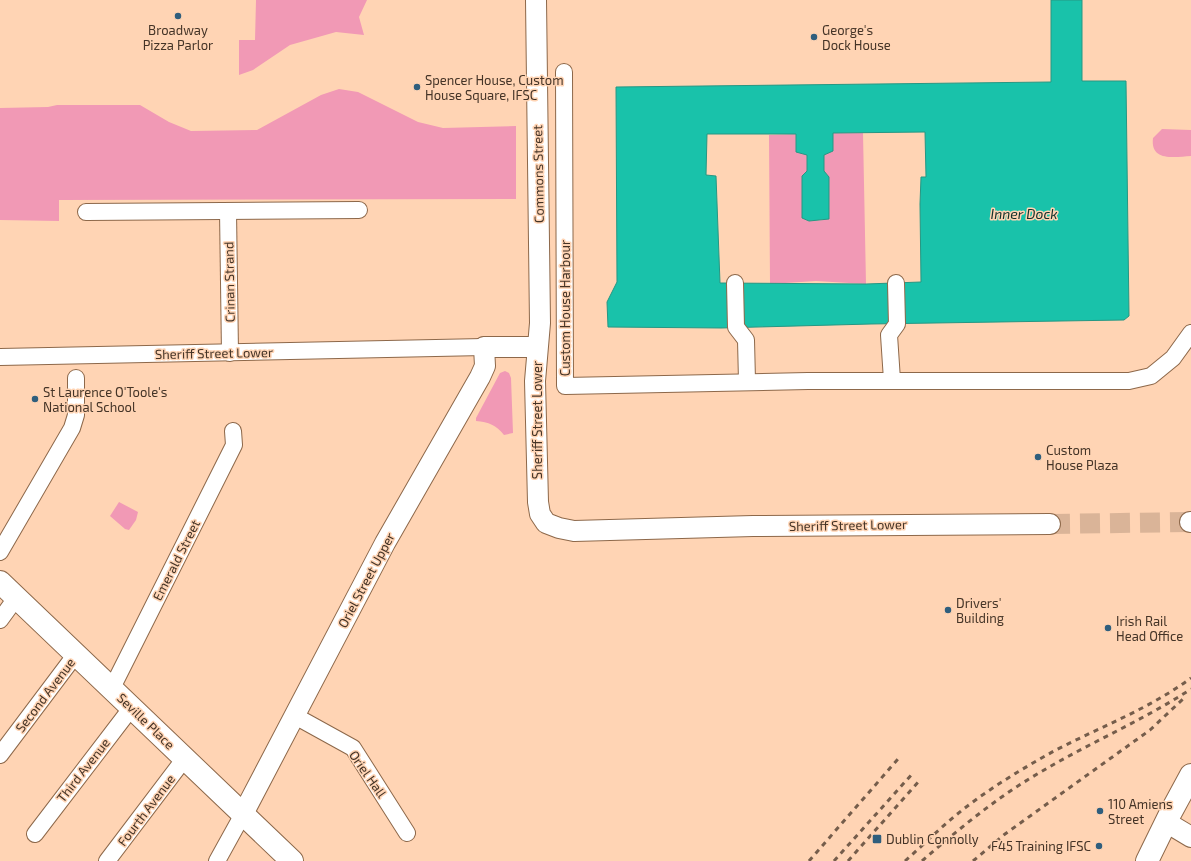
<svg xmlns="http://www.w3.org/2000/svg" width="1191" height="861" viewBox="0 0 1191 861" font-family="'Exo 2',sans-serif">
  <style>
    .green { fill: #f199b5 }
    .water { fill: #19c2aa; stroke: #269783; fill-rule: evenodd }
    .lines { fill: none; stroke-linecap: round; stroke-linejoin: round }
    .tertiary-tunnel { stroke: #dab498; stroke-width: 20; stroke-dasharray: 20 10; stroke-linecap: butt }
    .minor-casing { stroke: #8d684a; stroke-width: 18 }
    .tertiary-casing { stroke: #8d684a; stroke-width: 22 }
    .secondary-casing { stroke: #8d684a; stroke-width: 24 }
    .minor { stroke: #fff; stroke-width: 16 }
    .tertiary { stroke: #fff; stroke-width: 20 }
    .secondary { stroke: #fff; stroke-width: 22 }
    .rail { stroke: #755d4b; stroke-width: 3; stroke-dasharray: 5 5; stroke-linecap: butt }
    .poi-dot { fill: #2f5e7d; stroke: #ffd4b4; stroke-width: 1.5 }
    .labels { text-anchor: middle; stroke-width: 3; stroke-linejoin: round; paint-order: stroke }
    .poi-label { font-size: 13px; fill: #453427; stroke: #ffd4b4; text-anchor: start }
    .street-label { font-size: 13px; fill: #453427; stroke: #ffd4b4 }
    .water-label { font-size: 14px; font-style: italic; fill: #12312b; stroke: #ffd4b4 }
  </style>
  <rect width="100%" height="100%" fill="#ffd4b4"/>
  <!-- green -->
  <g class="green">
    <path d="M 256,0 L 367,0 L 359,17 L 364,35 L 336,32 L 290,45 L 253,70 L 239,75 L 239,40 L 255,40 Z"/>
    <path d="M 339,89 L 358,92 L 418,122 L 443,128 L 516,126 L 516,199 L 59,200 L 59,221 L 0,220 L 0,108 L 48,107 L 57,105 L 140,105 L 169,122 L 191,131 L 257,130 L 321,95 Z"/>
    <path d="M 1162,129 L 1191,130 L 1191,156 C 1175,157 1150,162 1153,138 Z"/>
    <path d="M 833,133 L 863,133 L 866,284 L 816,281 L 770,284 L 769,135 L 796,134 L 807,155 L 807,171 L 802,176 L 802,218 L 809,221 L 823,220 L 824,155 Z"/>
    <path d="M 505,371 L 509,373 L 511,378 L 513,433 L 504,435 C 496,425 489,422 476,421 L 476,418 L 500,373 Z"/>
    <path d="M 119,502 L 138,512 L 136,520 L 129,530 L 125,529 L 110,516 Z"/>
  </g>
  <!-- water -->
  <path class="water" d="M 1051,0 L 1082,0 L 1082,81 L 1126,81 L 1129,316 L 1124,320 L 871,324 L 721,328 L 608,327 L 607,302 L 617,282 L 616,87 L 1051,82 ZM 925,132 L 926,177 L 921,177 L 920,204 L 921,282 L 866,284 L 720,283 L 716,176 L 706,175 L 707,134 L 796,134 L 796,152 L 807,155 L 807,171 L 802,176 L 802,218 L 809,221 L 829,219 L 829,177 L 824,171 L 824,155 L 833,151 L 833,133 Z"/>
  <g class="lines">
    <!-- tertiary-tunnel -->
    <path class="tertiary-tunnel" d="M 1050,524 L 1190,522"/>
    <defs>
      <g id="minor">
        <path d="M 564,72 L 565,386 L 808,381 L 1129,381 L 1151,376 L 1173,358 L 1191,333"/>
        <path d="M 228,211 L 230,353"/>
        <path d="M 86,212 L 359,210"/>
        <path d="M 735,283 L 736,327 L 746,340 L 747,381"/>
        <path d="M 0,357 L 484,347"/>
        <path d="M 892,380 L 889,335 L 897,324 L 896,283"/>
        <path d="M 0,552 L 72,428 L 76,415 L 76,378"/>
        <path d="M 0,620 L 16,598"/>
        <path d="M 112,688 L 234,445 L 233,431"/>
        <path d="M 295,716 L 353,748 L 407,833"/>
        <path d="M 0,755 L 76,654"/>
        <path d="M 35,834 L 132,707"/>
        <path d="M 107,861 L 185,758"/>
        <path d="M 217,861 L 243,814"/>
      </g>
      <g id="tertiary">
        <path d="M 536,0 L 540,323 L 535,381 L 538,502 L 540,514 L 546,523 L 559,528 L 574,531 L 753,526 L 1050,524"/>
        <path d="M 1190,522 L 1191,522"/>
        <path d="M 243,814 L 385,543 L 480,377 L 485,366 L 484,347 L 537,347"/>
        <path d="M 1166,822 L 1191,837"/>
      </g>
      <g id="secondary">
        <path d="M 0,582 L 292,861"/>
        <path d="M 1147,861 L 1171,812 L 1191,775"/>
      </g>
    </defs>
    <!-- minor casing -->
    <use href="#minor" class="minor-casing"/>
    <!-- tertiary casing -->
    <use href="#tertiary" class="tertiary-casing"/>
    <!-- secondary casing -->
    <use href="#secondary" class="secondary-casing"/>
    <!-- minor -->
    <use href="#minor" class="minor"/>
    <!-- tertiary -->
    <use href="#tertiary" class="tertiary"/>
    <!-- secondary -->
    <use href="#secondary" class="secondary"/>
    <!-- rail -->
    <g class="rail">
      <path d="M 809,861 L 898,759"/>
      <path d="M 834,861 L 913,773"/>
      <path d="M 848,861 L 920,780"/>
      <path d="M 905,861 C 922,846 938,830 955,816 C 985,791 1020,770 1054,751 C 1100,727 1149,709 1191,678"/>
      <path d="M 922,861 C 959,829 996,798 1039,773 C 1089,743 1142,721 1191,689"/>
      <path d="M 973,861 L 1005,834 L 1150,730 L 1183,699"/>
    </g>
  </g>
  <!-- markers -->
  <g class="poi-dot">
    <circle cx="178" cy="16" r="4"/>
    <circle cx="814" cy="37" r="4"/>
    <circle cx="417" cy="87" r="4"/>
    <circle cx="35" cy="399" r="4"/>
    <circle cx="1038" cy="457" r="4"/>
    <circle cx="948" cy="610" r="4"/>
    <circle cx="1108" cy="628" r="4"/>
    <circle cx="1100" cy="811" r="4"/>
    <rect x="872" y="834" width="10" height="10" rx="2"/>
    <circle cx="1099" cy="846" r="4"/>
  </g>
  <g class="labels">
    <!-- poi labels -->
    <g class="poi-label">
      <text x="178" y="35" text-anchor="middle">Broadway<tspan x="178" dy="15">Pizza Parlor</tspan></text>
      <text x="822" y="35">George's<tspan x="822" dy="15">Dock House</tspan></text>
      <text x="425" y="85">Spencer House, Custom<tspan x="425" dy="15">House Square, IFSC</tspan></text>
      <text x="43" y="397">St Laurence O'Toole's<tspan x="43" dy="15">National School</tspan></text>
      <text x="1046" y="455">Custom<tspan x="1046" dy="15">House Plaza</tspan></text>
      <text x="956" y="608">Drivers'<tspan x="956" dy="15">Building</tspan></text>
      <text x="1116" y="626">Irish Rail<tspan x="1116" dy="15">Head Office</tspan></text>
      <text x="1108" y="809">110 Amiens<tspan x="1108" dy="15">Street</tspan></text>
      <text x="886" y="844">Dublin Connolly</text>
      <text x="1091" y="851" text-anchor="end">F45 Training IFSC</text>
    </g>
    <!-- street labels -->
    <g class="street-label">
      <text transform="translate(538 174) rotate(-91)" y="5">Commons Street</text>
      <text transform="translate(229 282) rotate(-91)" y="5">Crinan Strand</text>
      <text transform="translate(565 308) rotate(-90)" y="5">Custom House Harbour</text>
      <text transform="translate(214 353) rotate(-1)" y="5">Sheriff Street Lower</text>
      <text transform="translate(537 420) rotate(-90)" y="5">Sheriff Street Lower</text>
      <text transform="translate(848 525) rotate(-1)" y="5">Sheriff Street Lower</text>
      <text transform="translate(176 560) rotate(-63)" y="5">Emerald Street</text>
      <text transform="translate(366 580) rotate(-62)" y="5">Oriel Street Upper</text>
      <text transform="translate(45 695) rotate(-53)" y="5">Second Avenue</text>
      <text transform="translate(146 721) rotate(44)" y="5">Seville Place</text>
      <text transform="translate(83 770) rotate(-52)" y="5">Third Avenue</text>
      <text transform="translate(368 774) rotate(55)" y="5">Oriel Hall</text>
      <text transform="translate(146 810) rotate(-53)" y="5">Fourth Avenue</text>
    </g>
    <!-- water labels -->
    <g class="water-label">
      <text x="1024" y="219">Inner Dock</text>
    </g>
  </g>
</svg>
